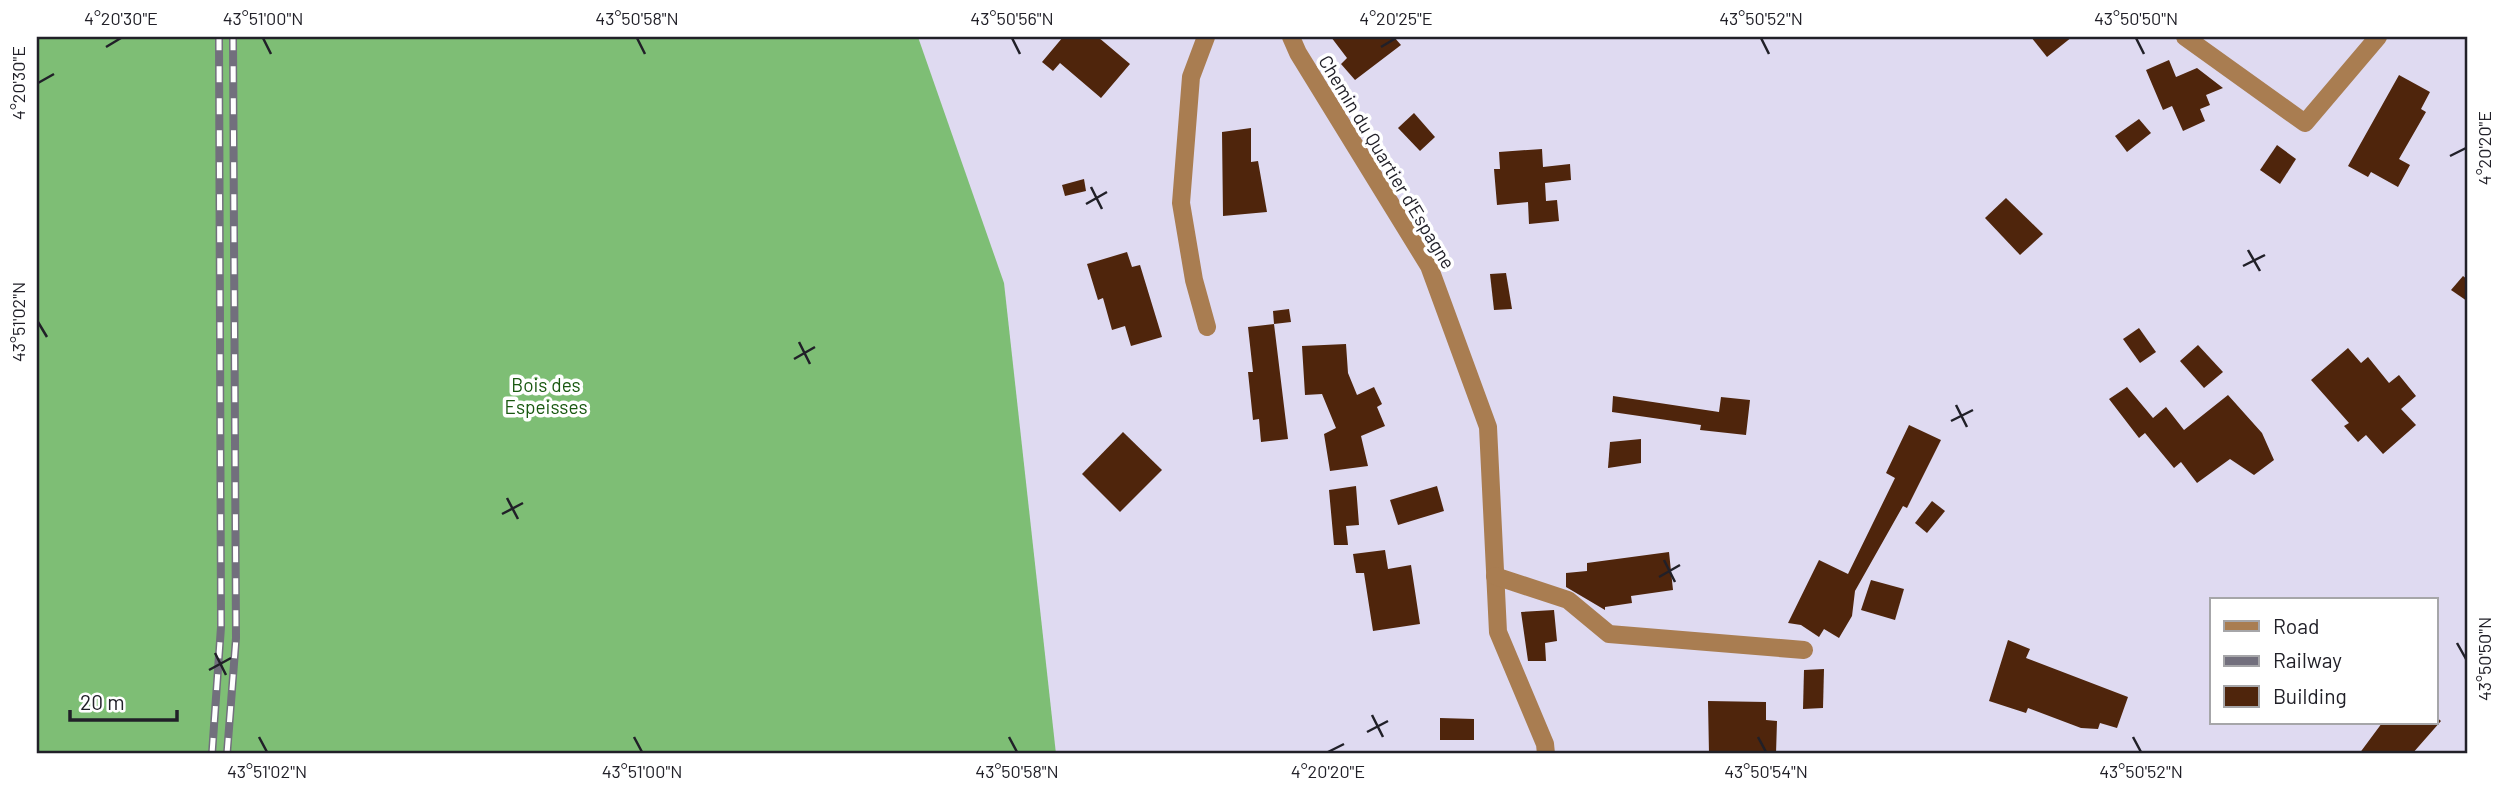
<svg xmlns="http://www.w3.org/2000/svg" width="2504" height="791" viewBox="0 0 2504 791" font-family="Barlow,sans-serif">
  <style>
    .forest { fill: #7ebe75 }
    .building { fill: #4f250c }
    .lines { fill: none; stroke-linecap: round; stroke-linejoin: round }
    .minor { stroke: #a97d51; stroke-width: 18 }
    .rail-casing { stroke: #726f7d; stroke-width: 8 }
    .rail { stroke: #fff; stroke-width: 5; stroke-dasharray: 16; stroke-linecap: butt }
    .ticks { fill: none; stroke: #212028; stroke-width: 2.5 }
    .labels { text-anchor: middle; stroke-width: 7; stroke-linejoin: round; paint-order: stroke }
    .street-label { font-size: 19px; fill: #212028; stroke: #fff }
    .park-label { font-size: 19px; fill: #195810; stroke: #fff }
    .neatline { fill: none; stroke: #212028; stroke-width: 2.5 }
    .ticks-label { font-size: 18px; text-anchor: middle; fill: #212028 }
  </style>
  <rect width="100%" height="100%" fill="#dfdaf1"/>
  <!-- forest -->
  <path class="forest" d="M 37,37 L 918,37 L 1004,283 L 1056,754 L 37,754 Z"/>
  <!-- building -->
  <g class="building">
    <path d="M 1063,37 L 1098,37 L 1130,64 L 1101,98 L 1060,63 L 1053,71 L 1042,62 Z"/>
    <path d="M 1331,37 L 1394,37 L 1401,45 L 1355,80 L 1341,64 L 1347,58 Z"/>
    <path d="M 2031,37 L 2072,37 L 2047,57 Z"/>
    <path d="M 2169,60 L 2176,77 L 2197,68 L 2223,88 L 2206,95 L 2210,105 L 2200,109 L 2205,121 L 2183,131 L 2172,106 L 2163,110 L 2146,70 Z"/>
    <path d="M 2399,75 L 2430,92 L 2421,109 L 2426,112 L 2399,159 L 2410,165 L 2398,187 L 2371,172 L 2368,177 L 2348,166 Z"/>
    <path d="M 1414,113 L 1435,137 L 1420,151 L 1398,128 Z"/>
    <path d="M 2139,119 L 2151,133 L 2127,152 L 2115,136 Z"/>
    <path d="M 1251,128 L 1251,162 L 1258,161 L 1267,212 L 1223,216 L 1222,132 Z"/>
    <path d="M 2277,145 L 2296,159 L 2280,184 L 2260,170 Z"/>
    <path d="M 1542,149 L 1543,167 L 1570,164 L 1571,180 L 1545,183 L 1546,201 L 1557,200 L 1559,221 L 1529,224 L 1528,202 L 1497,205 L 1494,169 L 1500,169 L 1499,152 Z"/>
    <path d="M 1084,179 L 1086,191 L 1065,196 L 1062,185 Z"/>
    <path d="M 2006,198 L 2043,234 L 2020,255 L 1985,218 Z"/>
    <path d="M 1127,252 L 1132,267 L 1140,265 L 1162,337 L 1131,346 L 1125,326 L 1112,330 L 1103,298 L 1098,300 L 1087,264 Z"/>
    <path d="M 1506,273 L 1512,309 L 1494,310 L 1490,274 Z"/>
    <path d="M 2463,276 L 2467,279 L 2467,301 L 2451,290 Z"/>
    <path d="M 1289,309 L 1291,322 L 1274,324 L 1288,439 L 1261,442 L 1259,419 L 1253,420 L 1248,372 L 1253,372 L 1248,327 L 1274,324 L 1273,311 Z"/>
    <path d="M 2139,328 L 2156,352 L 2140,363 L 2123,339 Z"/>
    <path d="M 1346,344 L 1348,373 L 1357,395 L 1374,387 L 1382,404 L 1377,407 L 1385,426 L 1361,436 L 1368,466 L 1330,471 L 1324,434 L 1336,428 L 1322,394 L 1305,395 L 1302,346 Z"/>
    <path d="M 2198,345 L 2223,372 L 2204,388 L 2180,361 Z"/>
    <path d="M 2348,348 L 2361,363 L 2368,357 L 2389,383 L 2399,375 L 2416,396 L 2401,409 L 2416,425 L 2383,454 L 2366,435 L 2358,442 L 2344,426 L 2349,423 L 2311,380 Z"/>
    <path d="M 2127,387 L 2153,418 L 2166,407 L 2184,430 L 2228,395 L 2262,433 L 2274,460 L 2254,475 L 2230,459 L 2197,483 L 2181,462 L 2174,468 L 2145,433 L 2139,438 L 2109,399 Z"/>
    <path d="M 1613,396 L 1719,412 L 1721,397 L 1750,400 L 1746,435 L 1700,430 L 1701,425 L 1612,412 Z"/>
    <path d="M 1909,425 L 1941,440 L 1907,508 L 1903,506 L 1855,591 L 1852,616 L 1839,638 L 1824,629 L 1819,637 L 1801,625 L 1788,623 L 1819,560 L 1848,574 L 1895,478 L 1886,473 Z"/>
    <path d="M 1123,432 L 1162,470 L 1120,512 L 1082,474 Z"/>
    <path d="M 1641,439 L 1641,463 L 1608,468 L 1610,442 Z"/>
    <path d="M 1356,486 L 1359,525 L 1346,526 L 1348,545 L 1334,545 L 1329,490 Z"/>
    <path d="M 1437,486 L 1444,511 L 1398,525 L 1390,500 Z"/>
    <path d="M 1932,501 L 1945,511 L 1927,533 L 1915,523 Z"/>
    <path d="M 1385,550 L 1388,569 L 1411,565 L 1420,624 L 1373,631 L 1364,573 L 1356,573 L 1353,554 Z"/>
    <path d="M 1669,552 L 1673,590 L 1631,596 L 1632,603 L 1605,607 L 1605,610 L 1566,587 L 1566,573 L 1587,571 L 1587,563 Z"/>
    <path d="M 1871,580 L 1904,589 L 1895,620 L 1861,610 Z"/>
    <path d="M 1554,610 L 1557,641 L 1545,643 L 1546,661 L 1528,661 L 1521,612 Z"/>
    <path d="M 2008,640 L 2030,649 L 2026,658 L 2128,697 L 2117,728 L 2100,723 L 2098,729 L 2081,728 L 2028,708 L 2026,713 L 1989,701 Z"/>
    <path d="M 1824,669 L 1823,708 L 1803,709 L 1804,670 Z"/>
    <path d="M 1708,701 L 1766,702 L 1766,720 L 1777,721 L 1776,754 L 1709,754 Z"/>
    <path d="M 2436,717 L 2441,721 L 2412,754 L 2359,754 L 2382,723 L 2436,723 Z"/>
    <path d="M 1440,718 L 1474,719 L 1474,740 L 1440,740 Z"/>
  </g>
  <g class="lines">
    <!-- minor -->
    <g class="minor">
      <path d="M 1206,37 L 1191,77 L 1181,203 L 1194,280 L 1207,327"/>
      <path d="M 1291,37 L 1298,53 L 1429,266 L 1488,427 L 1498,632 L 1545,744 L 1546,754"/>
      <path d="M 2185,37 L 2305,123 L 2378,37"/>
      <path d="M 1495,576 L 1568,600 L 1609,634 L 1804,650"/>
    </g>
    <defs>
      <g id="rail">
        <path d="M 212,754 L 221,627 L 219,37"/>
        <path d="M 227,754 L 236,638 L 233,37"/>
      </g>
    </defs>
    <!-- rail casing -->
    <use href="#rail" class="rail-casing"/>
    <!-- rail -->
    <use href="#rail" class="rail"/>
  </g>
  <!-- ticks -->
  <path class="ticks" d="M 263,38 L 271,54M 637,38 L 645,54M 1012,38 L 1020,54M 1761,38 L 1769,54M 2136,38 L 2144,54M 106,47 L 121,38M 1381,47 L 1396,38M 38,83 L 54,74M 2450,156 L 2466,148M 1091,187 L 1102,209M 1086,204 L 1107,192M 2248,250 L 2260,271M 2243,266 L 2265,255M 38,322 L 47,337M 799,342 L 810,364M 794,359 L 815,347M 1956,405 L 1967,427M 1951,421 L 1973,410M 507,498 L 518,519M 502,514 L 523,503M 1664,560 L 1675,582M 1659,577 L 1680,565M 2457,643 L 2466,659M 215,653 L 226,675M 209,670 L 231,658M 1372,715 L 1383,737M 1367,732 L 1388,721M 259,737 L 267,752M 634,737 L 642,752M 1009,737 L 1017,752M 1758,737 L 1766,752M 2133,737 L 2141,752M 1328,752 L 1344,744"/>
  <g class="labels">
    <!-- street labels -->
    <g class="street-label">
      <text transform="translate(1387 162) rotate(59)" y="7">Chemin du Quartier d'Espagne</text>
    </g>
    <!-- park labels -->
    <g class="park-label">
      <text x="546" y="392">Bois des<tspan x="546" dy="22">Espeisses</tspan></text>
    </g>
  </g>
  <!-- border -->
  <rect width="2504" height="791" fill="none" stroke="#ffffff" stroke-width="77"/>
  <!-- legend -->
  <rect x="2210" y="598" width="228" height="126" fill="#ffffff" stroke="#a6a6a9" stroke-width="2"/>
  <rect x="2224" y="621" width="35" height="10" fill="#a97d51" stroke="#a6a6a9" stroke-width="2"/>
  <text x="2273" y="634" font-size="21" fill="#212028">Road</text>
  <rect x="2224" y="656" width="35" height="10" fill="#726f7d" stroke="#a6a6a9" stroke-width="2"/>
  <text x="2273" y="668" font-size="21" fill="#212028">Railway</text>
  <rect x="2224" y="686" width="35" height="21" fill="#4f250c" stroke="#a6a6a9" stroke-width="2"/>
  <text x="2273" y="704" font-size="21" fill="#212028">Building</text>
  <!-- scale -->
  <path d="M70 710v10h107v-10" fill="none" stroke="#212028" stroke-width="3.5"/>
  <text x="80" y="710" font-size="21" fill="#212028" stroke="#ffffff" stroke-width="5" paint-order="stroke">20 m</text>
  <rect x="38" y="38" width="2428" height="714" class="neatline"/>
  <g class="ticks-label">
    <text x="121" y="25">4°20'30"E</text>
    <text x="263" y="25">43°51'00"N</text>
    <text x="637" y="25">43°50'58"N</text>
    <text x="1012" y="25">43°50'56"N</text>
    <text x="1396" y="25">4°20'25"E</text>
    <text x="1761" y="25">43°50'52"N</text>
    <text x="2136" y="25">43°50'50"N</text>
    <text transform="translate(19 83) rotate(-90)" y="6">4°20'30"E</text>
    <text transform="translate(2485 148) rotate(-90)" y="6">4°20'20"E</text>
    <text transform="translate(19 322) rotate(-90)" y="6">43°51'02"N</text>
    <text transform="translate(2485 659) rotate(-90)" y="6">43°50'50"N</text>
    <text x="267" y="778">43°51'02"N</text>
    <text x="642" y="778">43°51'00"N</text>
    <text x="1017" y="778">43°50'58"N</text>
    <text x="1328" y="778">4°20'20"E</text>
    <text x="1766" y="778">43°50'54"N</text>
    <text x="2141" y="778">43°50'52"N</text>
  </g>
</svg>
